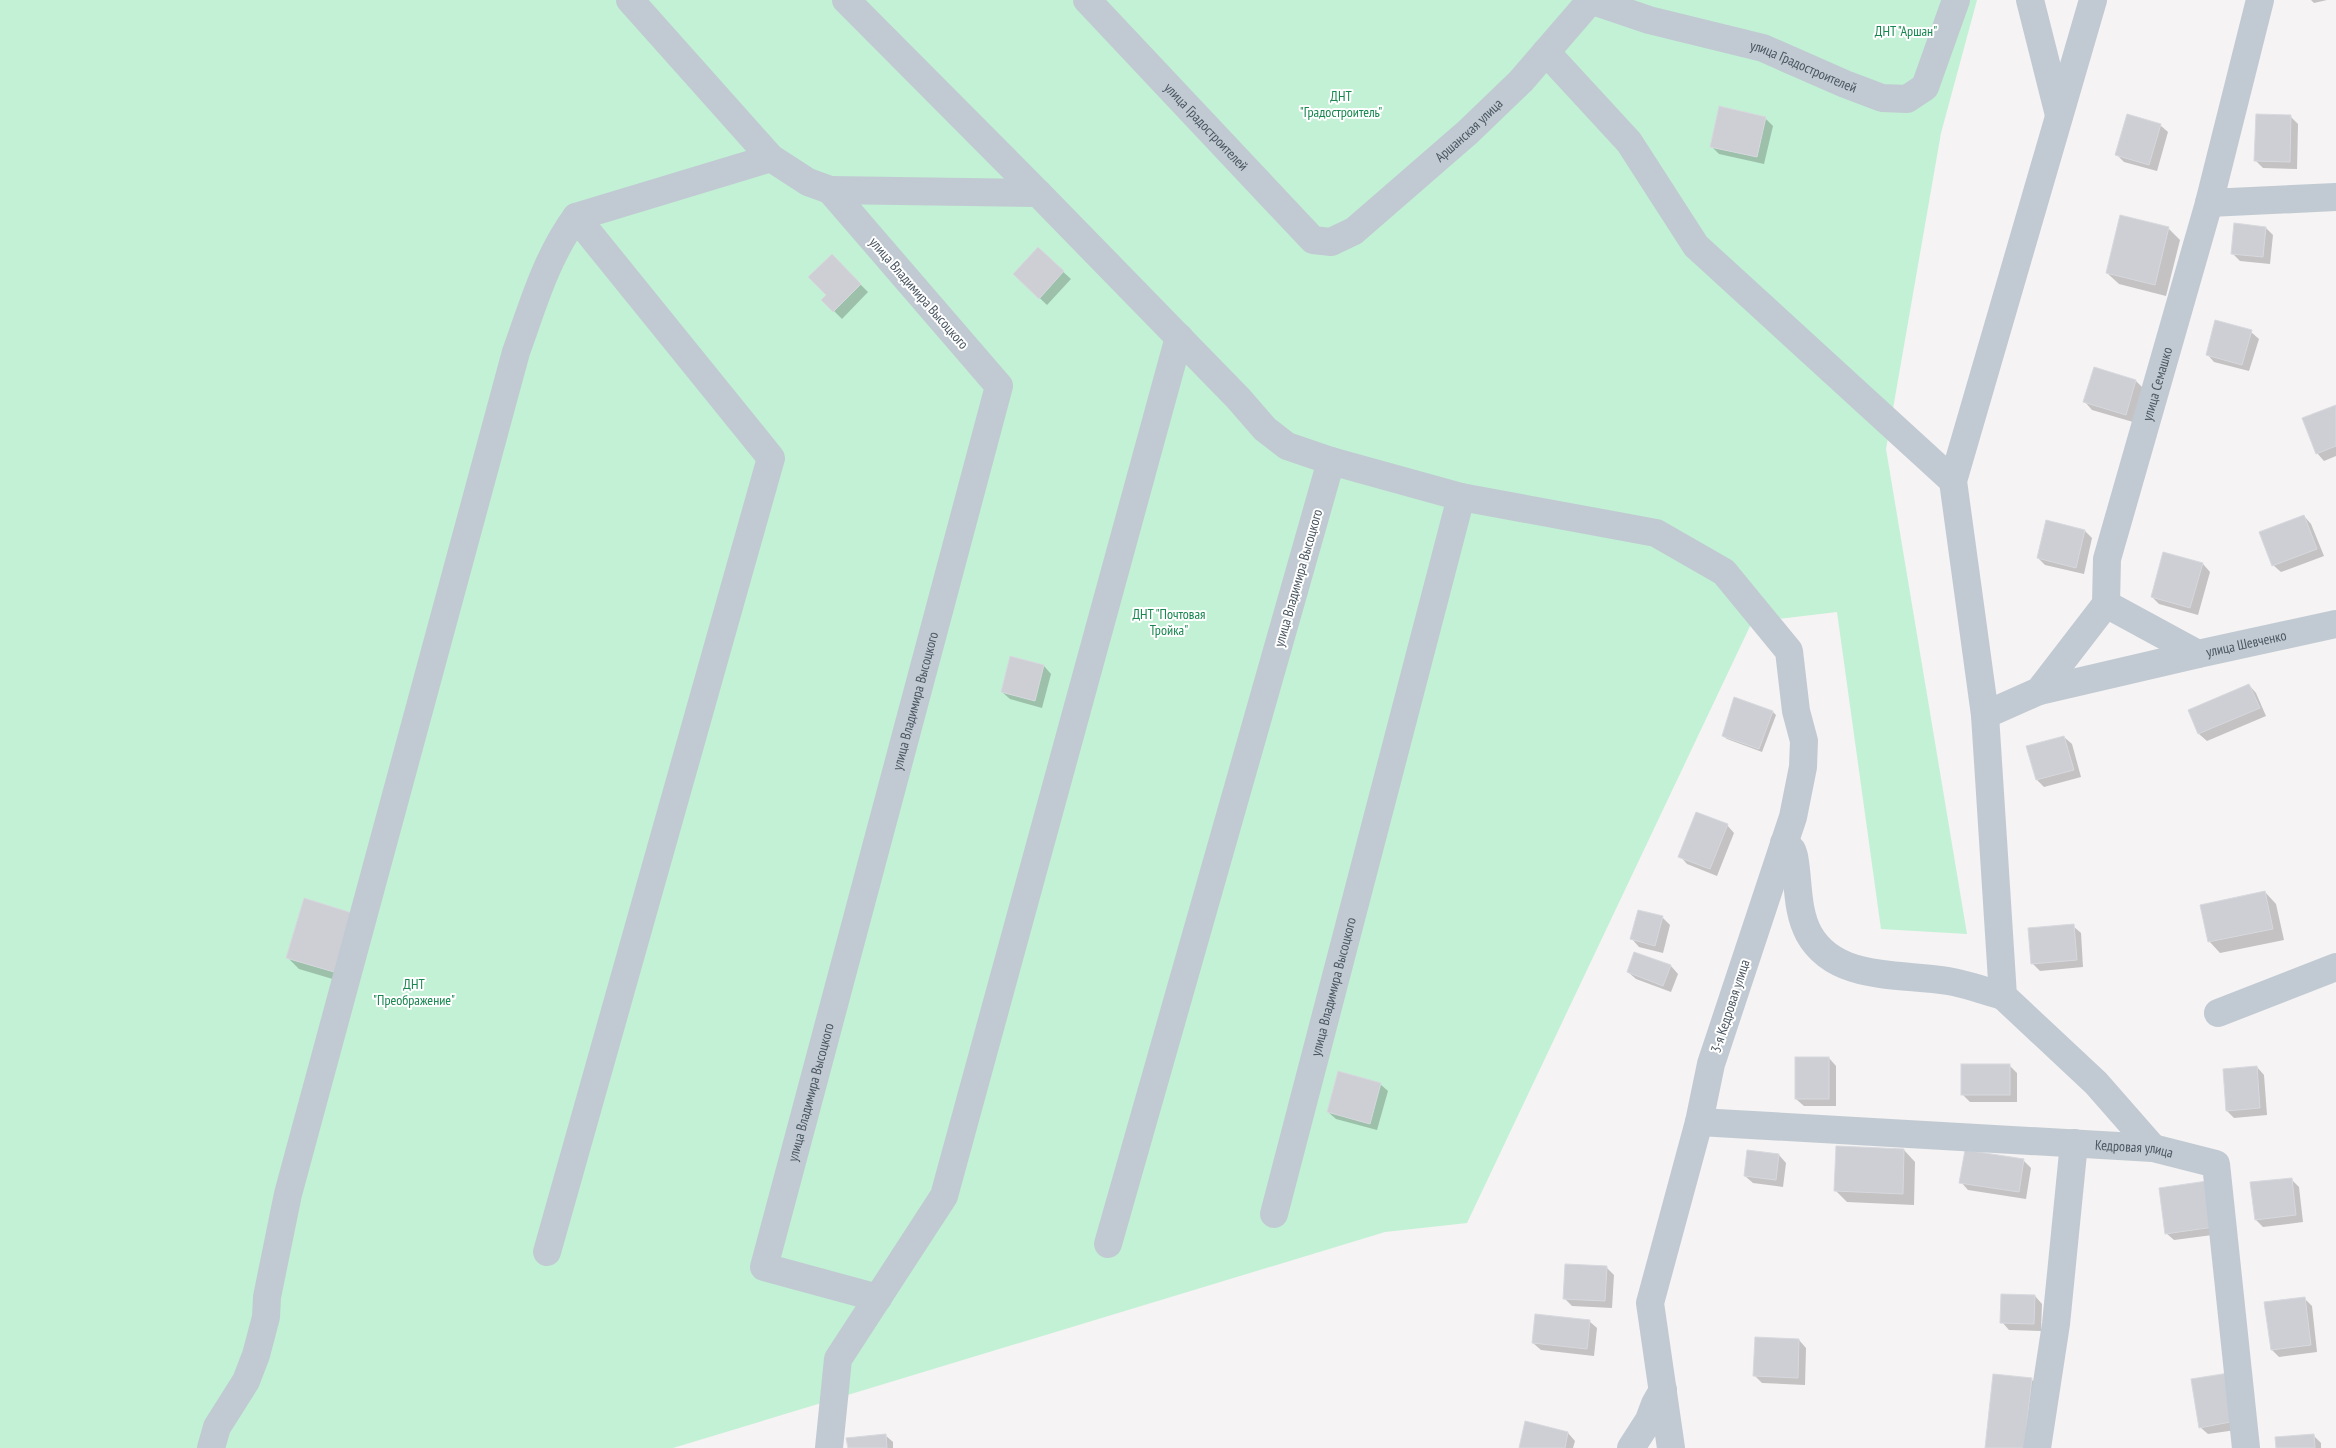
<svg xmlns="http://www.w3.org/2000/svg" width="2336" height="1448" viewBox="0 0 2336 1448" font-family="'PT Sans Narrow',sans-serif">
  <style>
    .green { fill: #c3f1d5 }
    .shadow { fill: #0003 }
    .building { fill: #cdcfd5; stroke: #d7d9de }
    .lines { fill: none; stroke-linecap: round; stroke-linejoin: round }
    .minor { stroke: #c1cad2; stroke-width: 28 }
    .labels { text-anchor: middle; stroke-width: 4; stroke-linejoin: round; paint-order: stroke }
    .park-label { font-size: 14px; fill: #17864f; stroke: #fff }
    .street-label { font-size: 14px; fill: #4a5661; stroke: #fff }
  </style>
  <rect width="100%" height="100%" fill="#f5f3f3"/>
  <!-- green -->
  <path class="green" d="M 0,0 L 1977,0 L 1941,133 L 1886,449 L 1967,934 L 1881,929 L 1837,612 L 1752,622 L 1467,1223 L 1385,1232 L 673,1448 L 0,1448 Z"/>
  <!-- shadow -->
  <g class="shadow">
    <path d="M 2311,0 L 2327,0 L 2314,3 Z"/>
    <path d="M 2291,117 L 2298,124 L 2297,169 L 2263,168 L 2256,161 Z"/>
    <path d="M 1765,118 L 1773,126 L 1764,164 L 1719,154 L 1711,146 Z"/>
    <path d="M 2160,125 L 2168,132 L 2157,171 L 2124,162 L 2117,155 Z"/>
    <path d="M 2168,228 L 2180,240 L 2166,296 L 2119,284 L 2107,273 Z"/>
    <path d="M 2266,228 L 2273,235 L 2270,264 L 2240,261 L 2232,253 Z"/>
    <path d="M 1038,249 L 1071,279 L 1047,305 L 1022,281 Z"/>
    <path d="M 832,256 L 868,292 L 842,319 L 823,300 L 828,295 Z"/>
    <path d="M 2251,332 L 2259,339 L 2249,371 L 2214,362 L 2207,354 Z"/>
    <path d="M 2136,381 L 2143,388 L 2133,422 L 2092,410 L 2085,402 Z"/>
    <path d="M 2336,407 L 2336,456 L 2324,461 L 2317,453 Z"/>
    <path d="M 2304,516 L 2311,524 L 2324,556 L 2281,572 L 2273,565 Z"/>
    <path d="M 2085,531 L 2092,538 L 2084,574 L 2045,565 L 2038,558 Z"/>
    <path d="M 2164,553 L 2203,564 L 2210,572 L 2198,615 L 2159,604 L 2152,597 Z"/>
    <path d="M 1044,666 L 1051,674 L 1042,708 L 1010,699 L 1002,692 Z"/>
    <path d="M 2249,685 L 2256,693 L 2266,716 L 2207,741 L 2199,734 L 2190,710 Z"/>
    <path d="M 1735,698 L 1773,712 L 1776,715 L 1762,752 L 1727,739 L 1723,736 Z"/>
    <path d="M 2064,737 L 2072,744 L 2081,777 L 2044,787 L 2037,780 Z"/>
    <path d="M 1727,825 L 1734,833 L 1717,876 L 1687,864 L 1680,856 Z"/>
    <path d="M 2265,892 L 2276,904 L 2284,940 L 2220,953 L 2209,941 Z"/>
    <path d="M 305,900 L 346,983 L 299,969 L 288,958 Z"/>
    <path d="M 1662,917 L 1670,925 L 1663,953 L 1639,947 L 1632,939 Z"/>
    <path d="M 2073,926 L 2081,933 L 2083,967 L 2040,971 L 2032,963 Z"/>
    <path d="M 1635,953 L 1671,966 L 1678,974 L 1671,992 L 1636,979 L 1628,972 Z"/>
    <path d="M 1829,1058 L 1836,1066 L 1836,1106 L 1804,1106 L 1796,1099 Z"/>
    <path d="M 2009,1065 L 2017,1073 L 2017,1102 L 1970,1102 L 1962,1094 Z"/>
    <path d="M 2257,1067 L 2264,1075 L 2267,1115 L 2234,1118 L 2227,1111 Z"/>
    <path d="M 1380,1084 L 1388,1091 L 1377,1130 L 1336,1119 L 1328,1112 Z"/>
    <path d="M 1904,1150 L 1915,1162 L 1914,1205 L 1847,1202 L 1836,1191 Z"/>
    <path d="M 1748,1152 L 1779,1155 L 1786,1163 L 1783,1187 L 1753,1183 L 1745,1176 Z"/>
    <path d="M 2023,1160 L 2031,1168 L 2026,1199 L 1968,1190 L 1961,1182 Z"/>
    <path d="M 2291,1179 L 2299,1187 L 2303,1222 L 2263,1227 L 2256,1220 Z"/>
    <path d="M 2160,1189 L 2220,1234 L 2174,1240 L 2166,1233 Z"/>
    <path d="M 1606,1267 L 1614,1275 L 1612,1308 L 1572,1306 L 1565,1299 Z"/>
    <path d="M 2035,1296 L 2042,1304 L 2041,1331 L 2009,1330 L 2002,1322 Z"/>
    <path d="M 2304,1298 L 2312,1306 L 2317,1352 L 2279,1357 L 2272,1350 Z"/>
    <path d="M 1589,1321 L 1597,1328 L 1594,1356 L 1541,1350 L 1533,1343 Z"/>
    <path d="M 1799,1340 L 1806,1348 L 1805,1385 L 1762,1383 L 1755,1376 Z"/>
    <path d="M 2032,1380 L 2043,1391 L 2036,1448 L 1986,1448 Z"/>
    <path d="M 2192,1380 L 2243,1429 L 2208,1434 L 2200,1427 Z"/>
    <path d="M 1526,1423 L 1568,1433 L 1575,1441 L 1573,1448 L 1520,1448 Z"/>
    <path d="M 885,1435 L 893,1442 L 893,1448 L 849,1448 Z"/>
    <path d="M 2313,1435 L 2321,1443 L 2321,1448 L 2277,1448 Z"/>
  </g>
  <!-- building -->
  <g class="building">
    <path d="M 1719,106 L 1766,117 L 1757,157 L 1710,147 Z"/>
    <path d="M 2127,114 L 2161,124 L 2149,165 L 2115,155 Z"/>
    <path d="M 2256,114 L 2291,115 L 2290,162 L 2254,161 Z"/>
    <path d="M 2120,215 L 2169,227 L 2155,285 L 2106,273 Z"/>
    <path d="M 2234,223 L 2266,227 L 2263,257 L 2231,254 Z"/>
    <path d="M 1038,247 L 1064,271 L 1039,299 L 1013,274 Z"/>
    <path d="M 832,254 L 861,284 L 833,312 L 821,300 L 826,295 L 808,277 Z"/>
    <path d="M 2215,320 L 2252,330 L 2242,365 L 2206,355 Z"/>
    <path d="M 2094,367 L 2136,380 L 2126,415 L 2083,402 Z"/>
    <path d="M 2336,405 L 2336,446 L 2316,454 L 2302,418 Z"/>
    <path d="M 2304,515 L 2317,549 L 2272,566 L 2259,532 Z"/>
    <path d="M 2046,520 L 2085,530 L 2076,568 L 2037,558 Z"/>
    <path d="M 2163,552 L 2203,563 L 2190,608 L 2151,597 Z"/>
    <path d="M 1010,656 L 1044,665 L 1035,701 L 1001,692 Z"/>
    <path d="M 2249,684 L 2260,708 L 2198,734 L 2188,710 Z"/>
    <path d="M 1734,697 L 1773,711 L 1759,749 L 1722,736 Z"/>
    <path d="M 2064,736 L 2074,770 L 2036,780 L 2026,746 Z"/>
    <path d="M 1696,812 L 1728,824 L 1710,869 L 1678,857 Z"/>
    <path d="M 2265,891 L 2273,929 L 2208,942 L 2200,905 Z"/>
    <path d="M 304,898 L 352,913 L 334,972 L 286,958 Z"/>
    <path d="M 1638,910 L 1663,916 L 1655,946 L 1630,939 Z"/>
    <path d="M 2074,924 L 2077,960 L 2031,964 L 2028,928 Z"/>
    <path d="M 1634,952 L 1671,965 L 1663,986 L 1627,972 Z"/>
    <rect x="1795" y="1057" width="34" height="42"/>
    <rect x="1961" y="1064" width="49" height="31"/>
    <path d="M 2257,1066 L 2260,1108 L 2226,1111 L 2223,1069 Z"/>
    <path d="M 1338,1071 L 1381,1083 L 1370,1124 L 1327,1112 Z"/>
    <path d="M 1836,1146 L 1904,1149 L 1903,1194 L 1834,1191 Z"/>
    <path d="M 1747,1150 L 1779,1154 L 1776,1180 L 1744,1176 Z"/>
    <path d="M 1965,1150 L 2024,1159 L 2019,1192 L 1959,1183 Z"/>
    <path d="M 2292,1178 L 2296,1215 L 2255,1220 L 2250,1182 Z"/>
    <path d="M 2207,1181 L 2214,1227 L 2165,1234 L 2159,1188 Z"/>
    <path d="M 1565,1264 L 1607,1266 L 1605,1301 L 1563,1299 Z"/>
    <path d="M 2001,1294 L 2035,1295 L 2034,1324 L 2000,1323 Z"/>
    <path d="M 2305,1297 L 2311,1345 L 2271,1350 L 2264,1302 Z"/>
    <path d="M 1535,1314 L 1590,1320 L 1587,1349 L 1532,1343 Z"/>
    <path d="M 1755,1337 L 1799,1339 L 1798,1378 L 1753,1376 Z"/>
    <path d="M 2229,1373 L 2236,1421 L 2199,1428 L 2191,1379 Z"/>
    <path d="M 1993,1374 L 2032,1378 L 2024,1448 L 1985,1448 Z"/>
    <path d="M 1525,1421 L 1568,1432 L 1565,1448 L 1519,1448 Z"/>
    <path d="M 886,1434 L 887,1448 L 848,1448 L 846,1438 Z"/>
    <path d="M 2314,1434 L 2315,1448 L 2276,1448 L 2275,1437 Z"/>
  </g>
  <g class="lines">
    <!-- minor -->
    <g class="minor">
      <path d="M 630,0 L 771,158 L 808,182 L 830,190"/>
      <path d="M 846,0 L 1038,193"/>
      <path id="s1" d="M 1087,0 L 1313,240 L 1331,242 L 1354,231 L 1468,132 L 1521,81 L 1590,1"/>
      <path id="s2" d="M 1590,0 L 1649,20 L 1763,48 L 1845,84 L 1882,98 L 1907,99 L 1925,87 L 1956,0"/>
      <path d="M 2030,0 L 2059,115"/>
      <path d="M 2093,0 L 1953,481 L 1985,715 L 2003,996 L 2096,1083 L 2153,1148"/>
      <path d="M 1546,52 L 1629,142 L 1696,246 L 1953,481"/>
      <path d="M 2209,203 L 2336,197"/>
      <path d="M 576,217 L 771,158"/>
      <path d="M 1461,497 L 1656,533 L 1724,572 L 1789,651 L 1796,711 L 1804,741 L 1803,767 L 1793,817 L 1711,1064 L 1699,1122 L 1650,1303 L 1671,1448"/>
      <path id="s3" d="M 2106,604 L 2198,654 L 2336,624"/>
      <path d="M 2039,691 L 2198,654"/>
      <path id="s4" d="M 1985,715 L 2039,691 L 2106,604 L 2107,559 L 2209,203 L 2260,0"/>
      <path d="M 1784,843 L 1792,850 L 1794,856 C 1799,882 1796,910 1809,934 C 1836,982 1901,973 1948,981 C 1966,984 1985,991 2003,996"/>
      <path d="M 2218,1013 L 2336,967"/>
      <path id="s5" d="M 1699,1122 L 2153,1148 L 2216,1164 L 2246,1448"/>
      <path id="s6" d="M 1274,1214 L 1461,497 L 1331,461"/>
      <path id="s7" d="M 878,1298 L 764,1267 L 999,386 L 830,190 L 1038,193 L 1238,398 L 1265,429 L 1287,446 L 1331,461 L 1108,1244"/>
      <path d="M 211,1448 L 217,1427 L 246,1381 L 256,1355 L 266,1317 L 267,1297 L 288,1194 L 516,352 C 533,305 546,258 576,217 L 771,458 L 547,1252"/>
      <path d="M 829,1448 L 838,1359 L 944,1196 L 1179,337"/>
      <path d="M 1631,1448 L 1649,1420 L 1655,1404 L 1663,1390"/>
      <path d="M 2037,1448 L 2056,1324 L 2074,1143"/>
    </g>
  </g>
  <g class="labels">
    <!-- park labels -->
    <g class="park-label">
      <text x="1906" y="36">ДНТ "Аршан"</text>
      <text x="1341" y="101">ДНТ<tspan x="1341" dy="16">"Градостроитель"</tspan></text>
      <text x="1169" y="619">ДНТ "Почтовая<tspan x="1169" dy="16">Тройка"</tspan></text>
      <text x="414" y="989">ДНТ<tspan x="414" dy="16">"Преображение"</tspan></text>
    </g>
    <!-- street labels -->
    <g class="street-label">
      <text dy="5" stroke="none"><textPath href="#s2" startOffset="224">улица Градостроителей</textPath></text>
      <text dy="5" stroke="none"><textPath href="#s1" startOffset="174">улица Градостроителей</textPath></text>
      <text dy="5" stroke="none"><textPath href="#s1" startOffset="526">Аршанская улица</textPath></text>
      <text transform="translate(919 293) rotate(49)" y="5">улица Владимира Высоцкого</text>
      <text dy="5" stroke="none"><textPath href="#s4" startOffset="396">улица Семашко</textPath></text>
      <text transform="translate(1298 578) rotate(-74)" y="5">улица Владимира Высоцкого</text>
      <text dy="5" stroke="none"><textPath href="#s3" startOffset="154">улица Шевченко</textPath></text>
      <text dy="5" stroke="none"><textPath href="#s7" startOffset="704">улица Владимира Высоцкого</textPath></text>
      <text dy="5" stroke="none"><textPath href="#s6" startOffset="235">улица Владимира Высоцкого</textPath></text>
      <text transform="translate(1730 1006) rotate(-72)" y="5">3-я Кедровая улица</text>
      <text dy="5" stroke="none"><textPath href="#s7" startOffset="299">улица Владимира Высоцкого</textPath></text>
      <text dy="5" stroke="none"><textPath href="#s5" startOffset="436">Кедровая улица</textPath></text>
    </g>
  </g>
</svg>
